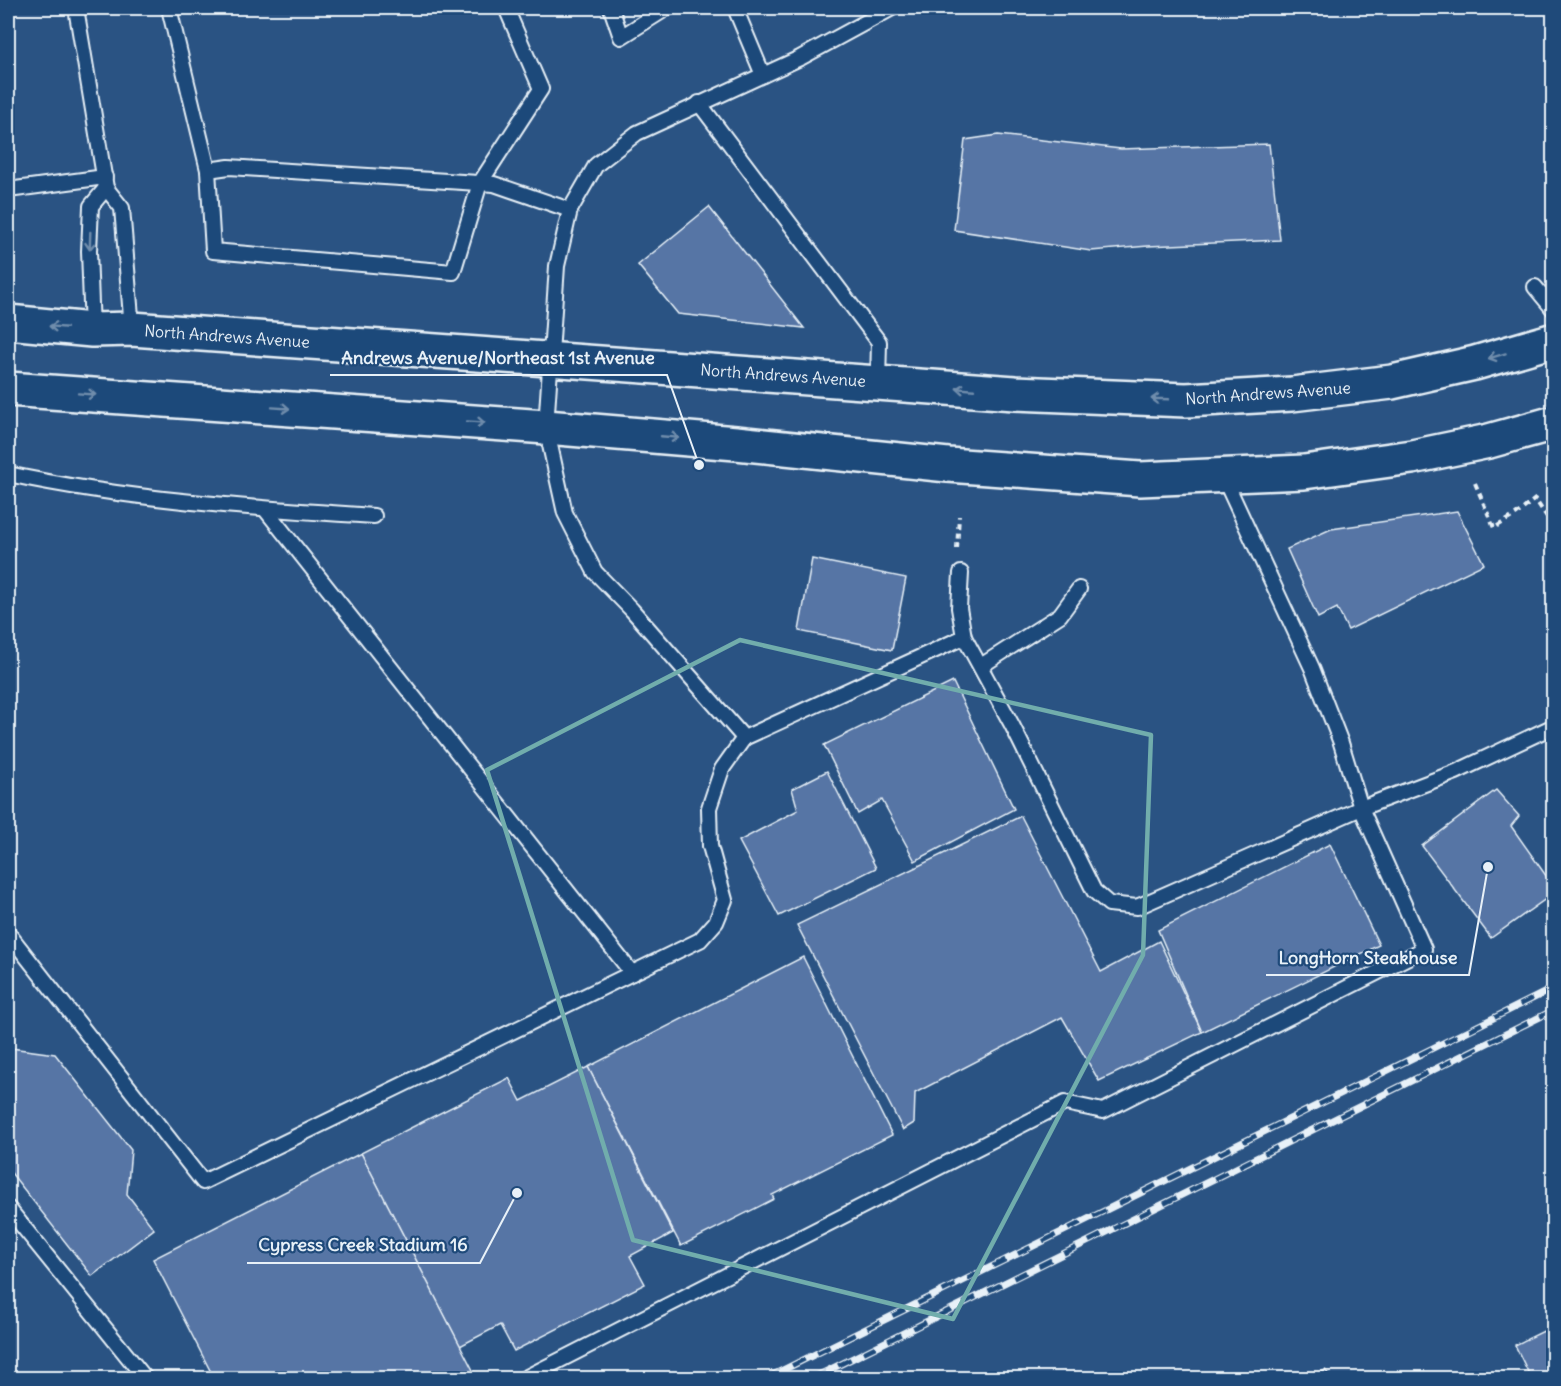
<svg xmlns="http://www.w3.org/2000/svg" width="1561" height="1386" viewBox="0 0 1561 1386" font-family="Delius,sans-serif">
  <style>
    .building { fill: #5675a5; stroke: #e8f1f8; stroke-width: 1.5 }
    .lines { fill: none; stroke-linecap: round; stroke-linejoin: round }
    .service-casing { stroke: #e8f1f8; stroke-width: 18 }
    .secondary-casing { stroke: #e8f1f8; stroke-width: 38 }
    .path { stroke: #e8f1f8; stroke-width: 4; stroke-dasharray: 6 4.5; stroke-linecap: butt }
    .service { stroke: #1f4a7a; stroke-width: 14 }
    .secondary { stroke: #1f4a7a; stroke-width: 33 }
    .rail-casing { stroke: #e8f1f8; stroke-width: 7 }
    .rail { stroke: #1f4a7a; stroke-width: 4.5; stroke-dasharray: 14; stroke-linecap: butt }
    .oneway { stroke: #6f8dac }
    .marked { fill: none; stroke: #71adac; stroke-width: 4.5; stroke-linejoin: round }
    .labels { text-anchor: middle; stroke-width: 4.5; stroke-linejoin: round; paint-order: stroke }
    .street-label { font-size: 16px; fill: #e8f1f8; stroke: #1f4a7a }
    .leader { fill: none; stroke: #e8f1f8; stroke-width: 2 }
    .callout-dot { fill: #e8f1f8; stroke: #1f4a7a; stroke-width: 2 }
    .callout-label { font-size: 18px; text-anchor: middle; font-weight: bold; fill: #e8f1f8; stroke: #1f4a7a; stroke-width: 4.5; stroke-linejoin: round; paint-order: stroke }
  </style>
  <rect width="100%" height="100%" fill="#2a5383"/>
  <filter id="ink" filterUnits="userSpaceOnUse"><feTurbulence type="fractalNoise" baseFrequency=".0167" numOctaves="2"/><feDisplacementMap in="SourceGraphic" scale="12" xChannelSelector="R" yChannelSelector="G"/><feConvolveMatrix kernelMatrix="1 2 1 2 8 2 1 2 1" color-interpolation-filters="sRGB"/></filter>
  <g filter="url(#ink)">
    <!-- building -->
    <g class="building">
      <path d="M 998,135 L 1121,149 L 1269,144 L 1280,240 L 1148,246 L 1091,251 L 954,230 L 965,140 Z"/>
      <path d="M 709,207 L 804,328 L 678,314 L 638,265 Z"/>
      <path d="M 1457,511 L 1484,564 L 1348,630 L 1337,608 L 1318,618 L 1287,549 L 1331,529 Z"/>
      <path d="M 812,559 L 906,578 L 892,650 L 799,631 Z"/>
      <path d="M 953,682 L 1014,809 L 915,861 L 882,800 L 858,814 L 824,745 Z"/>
      <path d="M 827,771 L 876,868 L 779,916 L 739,841 L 798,810 L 792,789 Z"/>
      <path d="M 1496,790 L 1519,816 L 1511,826 L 1554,887 L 1554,893 L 1491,938 L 1422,846 Z"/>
      <path d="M 1021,816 L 1101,972 L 1159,941 L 1202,1032 L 1099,1081 L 1062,1017 L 915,1093 L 914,1123 L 903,1130 L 797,925 Z"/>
      <path d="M 1330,844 L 1379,945 L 1202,1032 L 1158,930 Z"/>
      <path d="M 803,957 L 892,1135 L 772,1195 L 774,1199 L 681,1246 L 588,1067 Z"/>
      <path d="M 8,1042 L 11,1048 L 55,1054 L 131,1150 L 127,1194 L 154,1229 L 92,1276 L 8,1169 Z"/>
      <path d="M 588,1067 L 673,1233 L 630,1256 L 645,1284 L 514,1351 L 500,1325 L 460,1346 L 361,1153 L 509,1078 L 521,1101 Z"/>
      <path d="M 361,1153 L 477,1378 L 214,1378 L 153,1259 Z"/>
      <path d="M 1554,1326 L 1554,1378 L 1531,1378 L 1515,1345 Z"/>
      <path d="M 1325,1370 L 1332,1378 L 1312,1378 Z"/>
    </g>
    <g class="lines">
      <defs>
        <g id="service">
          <path d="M 76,8 L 106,188 L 122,208 L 132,329"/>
          <path d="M 169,8 L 208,170 L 213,251 L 453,272 L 480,183 L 541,89 L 506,8"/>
          <path d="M 611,8 L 621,37 L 667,8"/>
          <path d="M 735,8 L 763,75"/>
          <path d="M 892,8 L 800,58 L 637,133 L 596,165 L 570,210 L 557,266 L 546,427 L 565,513 L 595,572 L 632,610 L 744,738 L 964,637 L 1012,725 L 1094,891 L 1109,904 L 1137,907 L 1361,808 L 1456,772 L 1554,726"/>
          <path d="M 699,103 L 879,342 L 878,382"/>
          <path d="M 208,170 L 229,167 L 494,184 L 570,210"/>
          <path d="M 8,190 L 105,177"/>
          <path d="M 1535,287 L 1554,310"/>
          <path d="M 92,330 L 89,251 L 91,206 L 106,188"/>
          <path d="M 8,474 C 128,500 251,508 374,516"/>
          <path d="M 265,509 L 632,973"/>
          <path d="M 961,573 L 959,608 L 964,637"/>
          <path d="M 981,666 L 1060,615 L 1079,589"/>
          <path d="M 8,933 L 203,1182 L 700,940 L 716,922 L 725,900 L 710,846 L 709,808 L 722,769 L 744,738"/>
          <path d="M 8,1208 L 145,1378"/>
          <path d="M 525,1378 L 1065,1103 L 1103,1111 L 1424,949 L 1361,808 L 1341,743 L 1312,668 L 1223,476"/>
        </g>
        <g id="secondary">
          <path d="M 8,322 L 92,330 L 132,329 L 1015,393 L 1186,400 L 1292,394 L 1392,382 L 1475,363 L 1554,340"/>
          <path d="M 8,389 L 546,427 L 736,443 L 948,465 L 1140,479 L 1304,472 L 1412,457 L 1489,441 L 1554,423"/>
        </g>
      </defs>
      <!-- service casing -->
      <use href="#service" class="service-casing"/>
      <!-- secondary casing -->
      <use href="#secondary" class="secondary-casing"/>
      <!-- path -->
      <g class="path">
        <path d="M 1475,483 L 1494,528 L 1517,514 L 1535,499 L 1547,517"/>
        <path d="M 957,549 L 959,516"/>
      </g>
      <!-- service -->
      <use href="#service" class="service"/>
      <!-- secondary -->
      <use href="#secondary" class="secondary"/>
      <defs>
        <g id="rail">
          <path d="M 767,1378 L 1554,988"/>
          <path d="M 813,1378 L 1554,1010"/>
        </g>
      </defs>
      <!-- rail casing -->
      <use href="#rail" class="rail-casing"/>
      <!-- rail -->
      <use href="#rail" class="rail"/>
    </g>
    <!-- one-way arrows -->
    <defs><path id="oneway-shaft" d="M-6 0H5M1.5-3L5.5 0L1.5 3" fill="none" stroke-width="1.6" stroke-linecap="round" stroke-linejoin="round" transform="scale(1.5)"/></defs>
    <g class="oneway">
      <use href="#oneway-shaft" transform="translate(90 241) rotate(92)"/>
      <use href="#oneway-shaft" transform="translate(58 327) rotate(-175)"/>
      <use href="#oneway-shaft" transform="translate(1497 356) rotate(163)"/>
      <use href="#oneway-shaft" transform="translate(965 389) rotate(-175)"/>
      <use href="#oneway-shaft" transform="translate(87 394) rotate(4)"/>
      <use href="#oneway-shaft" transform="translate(1160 399) rotate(-178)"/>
      <use href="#oneway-shaft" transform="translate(281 408) rotate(4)"/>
      <use href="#oneway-shaft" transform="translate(476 422) rotate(4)"/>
      <use href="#oneway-shaft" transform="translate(670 437) rotate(5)"/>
    </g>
  </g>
  <!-- marked area -->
  <path class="marked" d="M 740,640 L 1151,735 L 1143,955 L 953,1319 L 633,1240 L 487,770 Z"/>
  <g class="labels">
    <!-- street labels -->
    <g class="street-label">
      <text transform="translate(227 336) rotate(4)" y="6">North Andrews Avenue</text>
      <text transform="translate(783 375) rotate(4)" y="6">North Andrews Avenue</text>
      <text transform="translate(1268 393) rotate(-4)" y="6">North Andrews Avenue</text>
    </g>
  </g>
  <!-- callouts -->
  <path class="leader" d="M699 465L667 375H330M1488 867L1469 975H1266M517 1193L480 1263H247"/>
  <g class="callout-dot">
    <circle cx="699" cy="465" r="6"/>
    <circle cx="1488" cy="867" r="6"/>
    <circle cx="517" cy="1193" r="6"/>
  </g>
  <g class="callout-label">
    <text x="498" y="364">Andrews Avenue/Northeast 1st Avenue</text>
    <text x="1368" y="964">LongHorn Steakhouse</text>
    <text x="363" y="1251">Cypress Creek Stadium 16</text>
  </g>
  <!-- margin -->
  <rect width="1561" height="1386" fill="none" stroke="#1f4a7a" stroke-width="30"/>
  <rect x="15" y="15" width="1531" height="1356" fill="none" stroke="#e8f1f8" stroke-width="2" filter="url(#ink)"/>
</svg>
